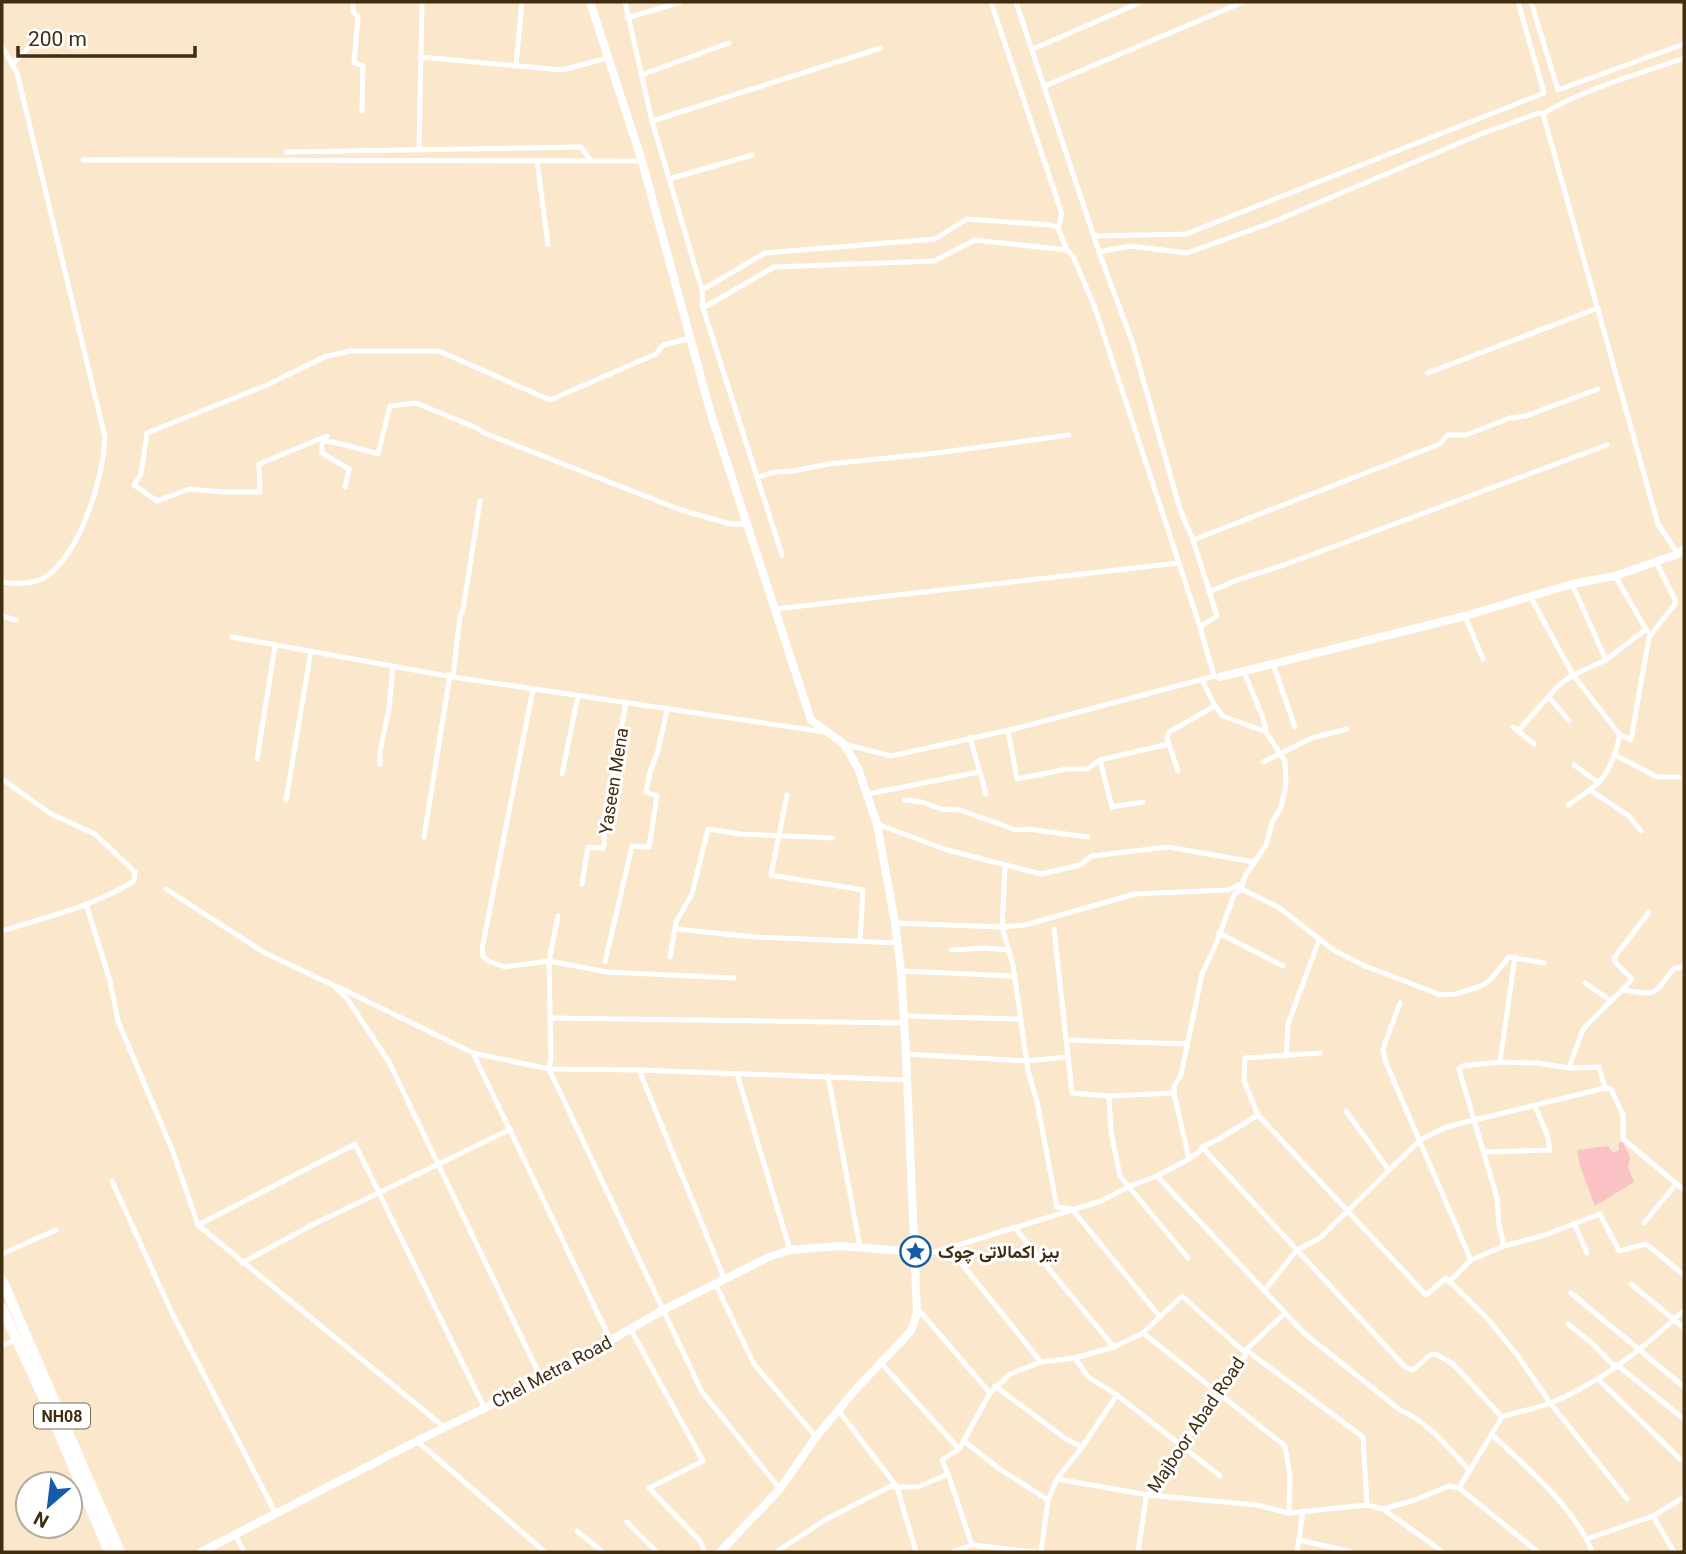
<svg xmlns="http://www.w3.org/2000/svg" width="1686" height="1554" viewBox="0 0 1686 1554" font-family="Roboto,Vazirmatn,sans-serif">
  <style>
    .green { fill: #fbc2c5 }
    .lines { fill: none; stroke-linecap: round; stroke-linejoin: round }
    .street { stroke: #fff; stroke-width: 5 }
    .secondary { stroke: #fff; stroke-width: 8 }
    .highway { stroke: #fff; stroke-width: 10 }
    .labels { text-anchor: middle; stroke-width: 6; stroke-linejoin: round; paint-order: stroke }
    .shield { fill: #fff; stroke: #7a6d58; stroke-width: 2 }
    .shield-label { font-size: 16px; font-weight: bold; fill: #412e11 }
    .street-label { font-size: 18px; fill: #412e11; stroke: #fff }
    .poi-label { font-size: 18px; font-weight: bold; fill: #412e11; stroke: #fff; text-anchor: start }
  </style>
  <rect width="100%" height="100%" fill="#fbe7cc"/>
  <!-- green -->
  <path class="green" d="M 1622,1140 L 1630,1157 L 1628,1167 L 1634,1182 L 1595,1206 L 1580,1166 L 1577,1150 L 1608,1146 L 1613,1153 L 1619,1150 L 1619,1143 Z"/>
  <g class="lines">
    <!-- street -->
    <g class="street">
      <path d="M 353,2 L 353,12 L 358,17 L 354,63 L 363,66 L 362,111"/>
      <path d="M 625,2 L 652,121 L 702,290 L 703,308 L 782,555"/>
      <path d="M 991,2 L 1062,214 L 1058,228"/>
      <path d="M 1016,2 L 1099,252 L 1133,344 L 1180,509 L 1193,540 L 1217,616 L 1200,627"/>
      <path d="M 1531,2 L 1558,90 L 1684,44"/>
      <path d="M 627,18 L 681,2"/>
      <path d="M 2,46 L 17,73 L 105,437 C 103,478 81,554 44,578 C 34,584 13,584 2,582"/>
      <path d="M 1033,49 L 1141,2"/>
      <path d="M 420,57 L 562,70 L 608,58"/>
      <path d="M 12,64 L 39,37"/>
      <path d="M 516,66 L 522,2"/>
      <path d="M 641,75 L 729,43"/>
      <path d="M 1045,86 L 1243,2"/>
      <path d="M 1543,114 L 1658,524 L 1678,554"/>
      <path d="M 652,121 L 881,48"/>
      <path d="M 419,150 L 422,2"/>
      <path d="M 286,152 L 581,147 L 591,161"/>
      <path d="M 83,160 L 642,161"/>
      <path d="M 537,161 L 548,244"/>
      <path d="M 669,179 L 752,155"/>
      <path d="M 1095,236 L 1186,234 L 1544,93 L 1518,2"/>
      <path d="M 1099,252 L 1130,246 L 1187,253 L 1268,224 L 1481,134 L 1539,113 L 1543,114 C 1585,88 1638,75 1684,58"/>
      <path d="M 702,290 L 765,253 L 935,239 L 967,219 L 1051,225 L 1058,228 L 1067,250 L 1073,256 L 1095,308 L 1200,627 L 1214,676"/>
      <path d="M 703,308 L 774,267 L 934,261 L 975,240 L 1067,250"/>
      <path d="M 1428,373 L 1598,308"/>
      <path d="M 327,436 L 259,464 L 260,492 L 223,492 L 189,489 L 157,501 L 134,485 L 141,474 L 147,433 L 267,385 L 324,357 L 350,351 L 439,351 L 550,400 L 656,354 L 663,345 L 691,338"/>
      <path d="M 758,477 L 775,472 L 793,471 L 829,464 L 936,453 L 1069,435"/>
      <path d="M 345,487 L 349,469 L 322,453 L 322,441 C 341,442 359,449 378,454 L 390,406 L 416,403 L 477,428 L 484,433 L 681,510 L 731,524 L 747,524"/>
      <path d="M 1193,540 L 1440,444 L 1447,435 L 1466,435 L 1510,418 L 1526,416 L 1598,389"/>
      <path d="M 1615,576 L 1647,631"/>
      <path d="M 1572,584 L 1606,660"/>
      <path d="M 1209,592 L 1240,579 L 1284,565 L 1607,445"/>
      <path d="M 1530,596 L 1573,675 L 1620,735 L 1631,740 L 1649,637 L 1675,604 L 1675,600 L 1656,562"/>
      <path d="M 775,609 L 1179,563"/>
      <path d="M 2,616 L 16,620"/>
      <path d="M 1465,616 L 1483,659"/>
      <path d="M 232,637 L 453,677 L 825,732"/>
      <path d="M 1273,664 L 1295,727"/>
      <path d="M 1244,672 L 1263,718 L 1266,732"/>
      <path d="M 453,677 L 460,616 L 463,610 L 480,501"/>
      <path d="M 533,689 L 482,949 L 483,956 L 488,961 L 505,967 L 549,961 L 607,972 L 734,978"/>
      <path d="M 1549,697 L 1569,721"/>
      <path d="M 1513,727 L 1534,744"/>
      <path d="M 1008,730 L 1017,779 L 1067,769 L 1087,769 L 1100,760 L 1169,744"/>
      <path d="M 1518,731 L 1559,685 L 1573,675 L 1606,660 L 1646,629"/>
      <path d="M 970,737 L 986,794"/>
      <path d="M 844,744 L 891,756 L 1014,729 L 1215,676"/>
      <path d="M 1615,755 L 1657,777 L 1679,777"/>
      <path d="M 257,759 L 275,646"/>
      <path d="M 1100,760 L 1112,807 L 1143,802"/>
      <path d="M 1263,762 L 1312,738 L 1347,729"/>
      <path d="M 380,764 L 380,751 L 389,709 L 393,666"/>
      <path d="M 1574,765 L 1599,783"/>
      <path d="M 1178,771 L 1167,738 L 1169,732 L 1215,706"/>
      <path d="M 562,774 L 578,696"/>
      <path d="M 2,779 L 51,814 L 95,834 L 135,872 L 134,881 C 95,906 46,917 2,931"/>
      <path d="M 1590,790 L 1629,816 L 1641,831"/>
      <path d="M 868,794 L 979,772"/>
      <path d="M 787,795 L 771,875 L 863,890 L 860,942"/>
      <path d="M 286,800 L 311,651"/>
      <path d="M 905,800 L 922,802 L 941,809 L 960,810 L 1016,830 L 1028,829 L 1088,837"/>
      <path d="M 1568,805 C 1603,782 1610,776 1620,735"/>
      <path d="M 877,824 L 947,850 L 1041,874 L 1080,865 L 1092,856 L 1168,847 L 1254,862"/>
      <path d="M 424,837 L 450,675"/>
      <path d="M 1005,866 L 1002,927 L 1013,965 L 1028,1071 L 1037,1102 L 1057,1207 L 1072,1209 L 1160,1317"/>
      <path d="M 582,884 L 588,847 L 603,848 L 604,845 L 605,814 L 626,703"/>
      <path d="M 166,889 L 265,953 L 333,985 L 348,1000 L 389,1062 L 542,1380"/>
      <path d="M 1241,889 L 1278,907 L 1335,951 L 1365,966 L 1441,995 L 1456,994 L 1481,986 L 1489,981 L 1509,957 L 1544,963"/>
      <path d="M 86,904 L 110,981 L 118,1021 L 173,1152 L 198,1225 L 444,1427"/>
      <path d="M 558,916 L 549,961 L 551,1058 L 549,1069 L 702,1392 L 780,1489"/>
      <path d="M 895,923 L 1002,927 L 1025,925 L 1135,894 L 1228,890 L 1243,883"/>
      <path d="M 676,929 L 754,937 L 898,943"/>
      <path d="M 1054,929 L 1072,1093 L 1109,1096 L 1174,1093"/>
      <path d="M 1219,933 L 1283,966"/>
      <path d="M 951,950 L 985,948 L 1009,950"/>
      <path d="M 670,957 L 676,922 L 692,894 L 708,829 L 740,834 L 833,838"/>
      <path d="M 605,962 L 632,846 L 649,847 L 657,796 L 646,792 L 650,772 L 658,751 L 667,709"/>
      <path d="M 901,971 L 1014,976"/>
      <path d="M 1585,983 L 1611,1001"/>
      <path d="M 336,986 L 473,1053 L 549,1069 L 639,1070 L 907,1080"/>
      <path d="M 1622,990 L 1632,979 L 1615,962 L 1614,958 L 1649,912"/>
      <path d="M 1400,1003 L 1383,1049 L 1386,1063 L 1471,1260"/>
      <path d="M 903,1016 L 1021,1019"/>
      <path d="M 551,1018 L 904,1023"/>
      <path d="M 1066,1040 L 1187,1044"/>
      <path d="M 473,1053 L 611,1341"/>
      <path d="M 1320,1053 L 1245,1058 L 1244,1081 L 1258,1115 L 1426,1295 L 1446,1278 L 1487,1318 L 1518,1356 L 1551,1404 L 1627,1499"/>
      <path d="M 906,1054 L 1027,1061 L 1067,1057"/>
      <path d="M 1286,1056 L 1288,1024 L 1319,940"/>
      <path d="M 1500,1062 L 1515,957"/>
      <path d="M 639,1070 L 724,1278"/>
      <path d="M 737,1074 L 790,1250"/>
      <path d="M 828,1076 L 860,1247"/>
      <path d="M 1605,1088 L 1599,1067 L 1569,1068 L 1583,1029 L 1622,990 C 1657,995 1653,997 1673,969 L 1684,966"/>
      <path d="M 1109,1096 L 1111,1132 L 1120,1176 L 1188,1258"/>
      <path d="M 1346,1111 L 1388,1169"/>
      <path d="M 1202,1147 L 1405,1367 L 1413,1370 L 1430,1355 L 1436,1354 L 1453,1364 L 1502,1417"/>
      <path d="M 1485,1152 L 1550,1150 L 1547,1134 L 1535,1106"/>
      <path d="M 1189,1159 L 1174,1093 L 1174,1086 L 1181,1075 L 1202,974 L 1216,944 L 1234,895 L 1241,889 L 1245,876 L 1266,845 L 1272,823 L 1281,807 L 1286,785 L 1285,761 L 1266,732 L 1223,716 L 1215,706 L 1202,680"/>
      <path d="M 1157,1176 L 1304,1333 L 1400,1410 C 1429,1422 1449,1449 1470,1471"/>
      <path d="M 112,1181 L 172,1313 L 276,1514"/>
      <path d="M 1574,1223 L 1587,1253"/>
      <path d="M 1644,1223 L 1676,1184"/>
      <path d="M 198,1225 L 355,1144 L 484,1407"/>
      <path d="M 1014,1227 L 1114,1347"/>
      <path d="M 1504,1246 L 1499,1225 L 1497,1198 L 1459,1069 L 1462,1066 L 1500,1062 L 1537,1063 L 1569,1068"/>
      <path d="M 949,1248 L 1041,1362"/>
      <path d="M 915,1252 L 930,1253 L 949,1248 L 1101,1201 L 1130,1186 L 1157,1176 L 1189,1159 L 1200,1151 L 1202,1147 L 1219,1139 L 1258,1115"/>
      <path d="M 2,1254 L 56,1230"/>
      <path d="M 242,1263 L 310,1226 L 511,1129"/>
      <path d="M 1449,1282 L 1471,1260 L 1504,1246 L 1545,1235 L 1600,1214 L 1619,1251 L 1646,1244 L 1684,1275"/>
      <path d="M 715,1283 L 754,1364 L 816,1437"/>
      <path d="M 1631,1284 L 1684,1328"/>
      <path d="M 1264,1291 L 1297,1250 L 1320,1238 L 1420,1140 L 1446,1127 L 1605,1088 L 1611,1089 L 1623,1115 L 1623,1139 L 1684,1190"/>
      <path d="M 1571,1293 L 1684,1387"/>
      <path d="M 917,1308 L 990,1393"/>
      <path d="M 1568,1324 L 1593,1344 L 1612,1364 L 1617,1365 L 1684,1419"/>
      <path d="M 631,1330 L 703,1461 L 649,1488 L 700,1541 L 705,1552"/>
      <path d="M 1143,1333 L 1285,1446 L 1290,1476 L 1289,1513"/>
      <path d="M 2,1345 L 25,1337"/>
      <path d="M 1075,1358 L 1088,1377 L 1117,1395 L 1220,1476"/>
      <path d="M 881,1363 L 959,1449"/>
      <path d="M 1598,1379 L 1680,1459"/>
      <path d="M 995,1386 L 1066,1439 L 1082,1447"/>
      <path d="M 838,1410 L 897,1487 L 916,1552"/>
      <path d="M 1492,1435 C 1526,1466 1576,1509 1592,1552"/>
      <path d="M 417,1441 L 545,1552"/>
      <path d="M 964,1441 L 1001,1470 L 1048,1500"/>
      <path d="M 948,1474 L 972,1545"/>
      <path d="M 1057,1479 L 1082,1447 L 1117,1395"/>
      <path d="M 1459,1488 L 1538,1552"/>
      <path d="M 1383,1509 L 1443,1552"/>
      <path d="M 1653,1516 L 1674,1552"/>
      <path d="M 627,1522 L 657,1552"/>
      <path d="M 577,1531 L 603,1552"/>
      <path d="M 235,1534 L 244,1552"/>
      <path d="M 1587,1539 L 1653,1516 L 1684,1497"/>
      <path d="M 1299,1540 L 1352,1552"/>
      <path d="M 776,1552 L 825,1520 L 889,1487 L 896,1485 L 897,1487 L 918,1487 L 948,1474 L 942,1460 L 959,1449 L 990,1393 L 1010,1374 L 1041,1362 L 1075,1358 L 1114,1347 L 1143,1333 L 1182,1296 L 1242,1350 L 1246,1350 L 1363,1437 L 1367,1505"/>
      <path d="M 952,1552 L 972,1545 L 1037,1552"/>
      <path d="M 1041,1552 L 1048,1500 L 1057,1479 L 1148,1495 L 1257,1505 L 1289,1513 L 1367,1505 L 1383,1509 L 1415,1500 L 1449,1486 L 1459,1488 L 1502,1417 C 1518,1411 1537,1409 1553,1402 C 1603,1381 1646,1347 1684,1310"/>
      <path d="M 1138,1552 L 1146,1498 L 1245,1356 L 1246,1350 L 1284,1314"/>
      <path d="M 1297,1552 L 1303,1511"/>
    </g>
    <!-- secondary -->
    <g class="secondary">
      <path d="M 590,2 L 642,161 L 711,414 L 811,720 L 844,744 L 858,768 L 877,824 L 895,923 L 901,971 L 906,1054 L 917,1313 L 911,1331 L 855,1390 L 816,1437 L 780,1489 L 720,1552"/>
      <path d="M 1220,677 L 1465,616 L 1572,584 L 1615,576 L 1678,554 L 1684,549"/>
      <path d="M 201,1552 L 417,1441 L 542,1380 L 663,1310 L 769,1257 L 790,1250 L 840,1246 L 915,1252"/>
    </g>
    <!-- highway -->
    <g class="highway">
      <path d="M 2,1280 L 120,1552"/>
      <path d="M 2,1308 L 53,1419 L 109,1552"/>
    </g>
  </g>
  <!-- icons -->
  <defs>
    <symbol id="sight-ring" viewBox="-11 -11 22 22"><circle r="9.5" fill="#fff" stroke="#145baa" stroke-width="1.5"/><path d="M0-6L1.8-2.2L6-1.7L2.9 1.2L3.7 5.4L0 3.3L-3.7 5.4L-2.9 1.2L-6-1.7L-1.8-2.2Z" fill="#145baa"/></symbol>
  </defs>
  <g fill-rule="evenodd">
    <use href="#sight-ring" x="898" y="1234" width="35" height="35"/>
  </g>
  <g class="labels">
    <!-- shield labels -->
    <rect class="shield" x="34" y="1403.5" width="56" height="25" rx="5"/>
    <g class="shield-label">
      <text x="62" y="1422">NH08</text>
    </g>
    <!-- street labels -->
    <g class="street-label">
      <text transform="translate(614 781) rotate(-81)" y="6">Yaseen Mena</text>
      <text transform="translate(552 1372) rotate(-28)" y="6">Chel Metra Road</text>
      <text transform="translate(1196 1425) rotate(-56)" y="6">Majboor Abad Road</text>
    </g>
    <!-- poi labels -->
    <g class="poi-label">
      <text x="938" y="1258">بیز اکمالاتی چوک</text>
    </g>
  </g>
  <!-- border -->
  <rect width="1686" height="1554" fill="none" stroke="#412e11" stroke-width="7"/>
  <!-- north arrow -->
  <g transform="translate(49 1505) rotate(208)"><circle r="33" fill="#ffffff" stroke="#b3aba0" stroke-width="2"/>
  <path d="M0-5L12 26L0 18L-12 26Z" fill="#145baa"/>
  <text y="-10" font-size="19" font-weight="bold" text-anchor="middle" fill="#412e11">N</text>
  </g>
  <!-- scale -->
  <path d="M18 46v10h177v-10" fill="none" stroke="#412e11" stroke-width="3.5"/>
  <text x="28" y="46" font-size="21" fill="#412e11" stroke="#ffffff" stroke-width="5" paint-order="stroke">200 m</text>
</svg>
